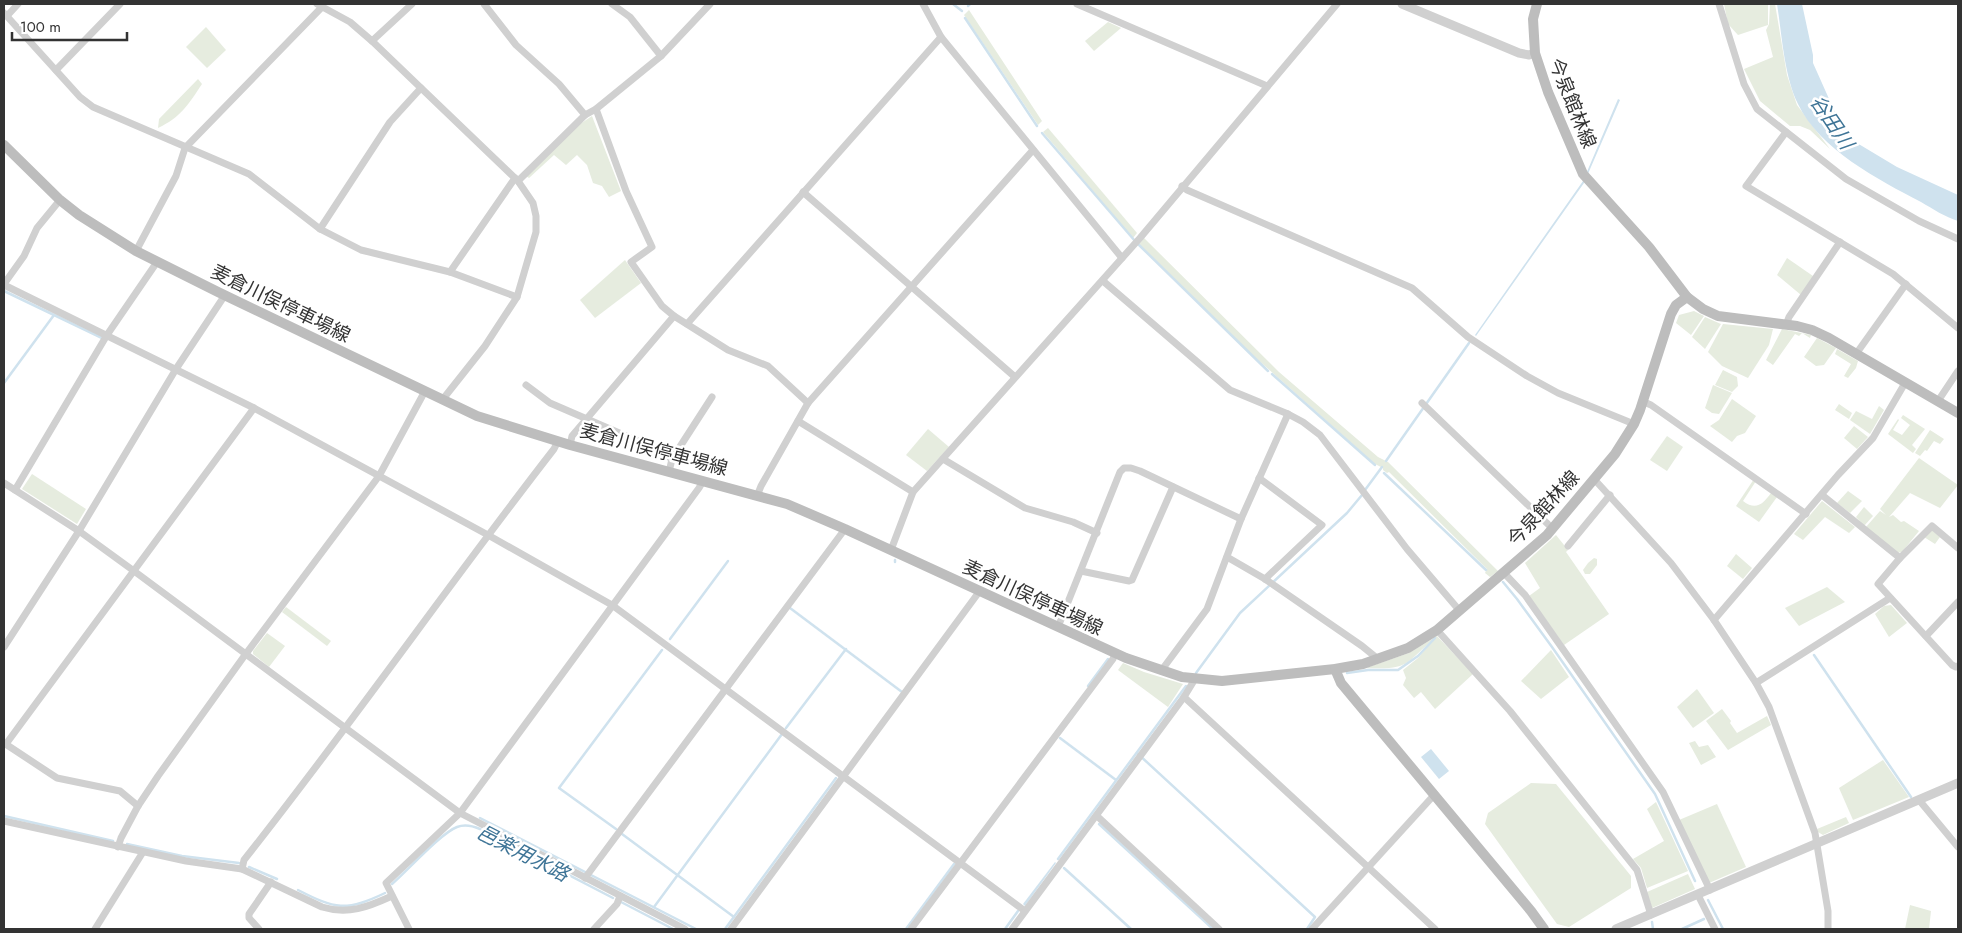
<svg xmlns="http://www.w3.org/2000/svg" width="1962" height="933" viewBox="0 0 1962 933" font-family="Jost,'Noto Sans JP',sans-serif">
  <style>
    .green { fill: #e6ecdf }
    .water { fill: #cfe2ee }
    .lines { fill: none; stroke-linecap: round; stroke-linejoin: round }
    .stream { stroke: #cfe2ee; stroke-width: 2.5 }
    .minor { stroke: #d0d0d0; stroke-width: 7 }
    .tertiary { stroke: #d0d0d0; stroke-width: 9 }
    .secondary { stroke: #bdbdbd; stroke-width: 10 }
    .labels { text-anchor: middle; stroke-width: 5; stroke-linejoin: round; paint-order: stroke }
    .street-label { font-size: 19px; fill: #333; stroke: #fff }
    .water-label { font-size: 20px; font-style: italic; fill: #3f7597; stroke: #fff }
  </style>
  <rect width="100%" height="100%" fill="#fff"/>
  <!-- green -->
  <g class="green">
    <path d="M 1724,4 L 1768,4 L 1768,25 L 1738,35 L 1728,24 Z"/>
    <path d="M 1770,4 L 1775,4 L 1787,75 L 1797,105 L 1830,149 L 1810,130 L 1800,126 L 1790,126 L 1760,101 L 1744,69 L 1773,57 L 1766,30 L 1769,24 Z"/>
    <path d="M 969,10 L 1042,121 L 1038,125 L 964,15 Z"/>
    <path d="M 1108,22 L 1121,28 L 1094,51 L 1085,41 Z"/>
    <path d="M 206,27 L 226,50 L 207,68 L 186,47 Z"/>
    <path d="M 198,79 L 202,84 C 188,105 181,117 158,128 L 159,119 Z"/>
    <path d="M 592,116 L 621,191 L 609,197 L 602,186 L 593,183 L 587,165 L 577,155 L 566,165 L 554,155 L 529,178 L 526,176 L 580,124 Z"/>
    <path d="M 1048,128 L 1137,233 L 1133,238 L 1043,132 Z"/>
    <path d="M 1144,238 L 1279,372 L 1378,457 L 1388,462 L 1498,571 L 1490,577 L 1485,573 L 1487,569 L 1389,472 L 1387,473 L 1383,470 L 1383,468 L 1375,464 L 1248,351 L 1139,244 Z"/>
    <path d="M 1787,258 L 1813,276 L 1801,295 L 1777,275 Z"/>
    <path d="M 625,260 L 641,283 L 595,318 L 580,300 Z"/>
    <path d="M 1694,311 L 1704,316 L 1691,335 L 1676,323 L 1679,315 Z"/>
    <path d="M 1705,317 L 1721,324 L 1705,349 L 1692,337 Z"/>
    <path d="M 1723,324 L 1773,329 L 1769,345 L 1748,378 L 1722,366 L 1708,352 Z"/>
    <path d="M 1782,329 L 1811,335 L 1810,338 L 1802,333 L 1799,336 L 1795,334 L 1773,365 L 1766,360 Z"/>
    <path d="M 1817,338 L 1836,348 L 1824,365 L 1816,366 L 1804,357 Z"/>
    <path d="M 1837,349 L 1858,361 L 1856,368 L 1848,378 L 1844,376 L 1851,364 L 1835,354 Z"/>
    <path d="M 1723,370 L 1737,377 L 1738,386 L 1732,392 L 1715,385 Z"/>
    <path d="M 1713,385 L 1732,393 L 1719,414 L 1712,413 L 1705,408 Z"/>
    <path d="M 1732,399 L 1756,416 L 1745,433 L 1737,436 L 1732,442 L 1710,426 L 1719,420 Z"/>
    <path d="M 1839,404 L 1852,413 L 1849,419 L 1835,410 Z"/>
    <path d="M 1879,406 L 1884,410 L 1870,434 L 1850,420 L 1856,411 L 1872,419 Z"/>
    <path d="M 1903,415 L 1925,429 L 1912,445 L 1916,449 L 1913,453 L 1888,434 L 1898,419 L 1899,420 L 1893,430 L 1902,435 L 1910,425 L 1901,418 Z"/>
    <path d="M 1854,426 L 1868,437 L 1857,449 L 1844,438 Z"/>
    <path d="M 928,429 L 949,447 L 927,471 L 906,455 Z"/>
    <path d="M 1930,430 L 1944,439 L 1940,444 L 1934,441 L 1927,451 L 1925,450 L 1920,456 L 1915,453 Z"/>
    <path d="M 1667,436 L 1683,447 L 1667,471 L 1650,460 Z"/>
    <path d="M 1919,458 L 1958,485 L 1940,508 L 1910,493 L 1889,517 L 1893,515 L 1901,522 L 1904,521 L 1919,531 L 1902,552 L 1897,553 L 1866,527 L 1880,511 L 1886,515 L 1880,509 Z"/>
    <path d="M 32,474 L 86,509 L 77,524 L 22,489 Z"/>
    <path d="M 1754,479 L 1756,481 L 1743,501 C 1756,511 1763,504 1771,493 L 1777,497 L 1759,522 L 1736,506 Z"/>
    <path d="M 1848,491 L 1862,501 L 1850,513 L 1837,503 Z"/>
    <path d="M 1822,501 L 1855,527 L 1849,533 L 1825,517 L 1803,540 L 1794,534 Z"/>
    <path d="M 1864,507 L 1873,516 L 1864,526 L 1856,517 Z"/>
    <path d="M 1931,529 L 1940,537 L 1935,544 L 1924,537 Z"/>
    <path d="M 1556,535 L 1568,550 L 1566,552 L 1609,614 L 1564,645 L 1529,596 L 1540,588 L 1525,563 Z"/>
    <path d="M 1736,554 L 1752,568 L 1743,579 L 1727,566 Z"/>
    <path d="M 1594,558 L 1597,559 L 1597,565 L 1590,574 L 1585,574 L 1583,570 L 1588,563 Z"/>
    <path d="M 1827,587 L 1845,602 L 1799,626 L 1785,608 Z"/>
    <path d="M 1891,605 L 1907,623 L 1889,637 L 1875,614 L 1884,606 Z"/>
    <path d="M 286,607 L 331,641 L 327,646 L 282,612 Z"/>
    <path d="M 267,633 L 285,646 L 269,667 L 253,654 L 253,651 Z"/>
    <path d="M 1437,636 L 1473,674 L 1435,709 L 1421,692 L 1414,698 L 1403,685 L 1406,678 L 1403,670 L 1418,658 L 1435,638 C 1404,664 1410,670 1366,668 L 1409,653 Z"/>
    <path d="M 1551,650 L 1569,677 L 1541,699 L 1521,681 Z"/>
    <path d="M 1123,663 L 1144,672 L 1183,684 L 1168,707 L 1118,670 Z"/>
    <path d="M 1697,689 L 1714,713 L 1693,728 L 1677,707 Z"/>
    <path d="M 1722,709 L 1731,721 L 1730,723 L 1737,733 L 1767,716 L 1771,725 L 1728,750 L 1706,721 Z"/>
    <path d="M 1695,741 L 1699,747 L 1708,745 L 1716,757 L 1701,765 L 1689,743 Z"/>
    <path d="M 1883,760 L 1909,797 L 1853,820 L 1839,788 Z"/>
    <path d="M 1531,783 L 1556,784 L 1631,876 L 1631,888 L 1569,927 L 1557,924 L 1485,824 L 1488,813 Z"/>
    <path d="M 1656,802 L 1688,871 L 1647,888 L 1641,868 L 1633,859 L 1664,841 L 1647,809 Z"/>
    <path d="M 1717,804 L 1746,867 L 1709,883 L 1679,820 Z"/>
    <path d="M 1846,817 L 1849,823 L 1823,835 L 1818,832 L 1817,829 Z"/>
    <path d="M 1688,874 L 1695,889 L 1652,908 L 1647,892 Z"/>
    <path d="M 1910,905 L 1931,911 L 1929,929 L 1905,929 Z"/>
  </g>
  <!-- water -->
  <g class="water">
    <path d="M 1777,4 L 1802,4 L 1813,55 L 1813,63 L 1838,119 L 1857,143 L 1897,167 L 1958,195 L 1958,221 C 1945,217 1933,209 1921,202 C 1879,180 1819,149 1798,104 C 1784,76 1782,35 1777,4 Z"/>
    <path d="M 1618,99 L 1620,100 L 1584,183 L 1476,336 L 1475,335 L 1583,181 Z"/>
    <path d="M 1431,749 L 1449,771 L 1439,779 L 1421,757 Z"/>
    <path d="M 1055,862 L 1056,863 L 1025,906 L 1023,904 Z"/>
  </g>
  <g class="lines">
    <!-- stream -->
    <g class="stream">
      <path d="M 953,4 L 962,11"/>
      <path d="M 968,6 L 970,4"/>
      <path d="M 965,18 L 1037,126"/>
      <path d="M 1042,133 L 1135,241"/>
      <path d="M 1138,244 L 1268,371"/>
      <path d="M 4,291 L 102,338"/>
      <path d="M 1272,374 L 1375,465"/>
      <path d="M 4,383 L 54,315"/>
      <path d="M 1386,461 L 1469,343"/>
      <path d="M 1384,473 L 1486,570"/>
      <path d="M 1365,490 L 1382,467"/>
      <path d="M 895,562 L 895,560"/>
      <path d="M 1503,582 L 1517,599 L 1552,647 L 1655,794 L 1695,881"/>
      <path d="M 790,608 L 902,692"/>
      <path d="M 670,639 L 728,561"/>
      <path d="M 1814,655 L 1911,797"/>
      <path d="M 1196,673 L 1240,613 L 1347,513 L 1362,495"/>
      <path d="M 1347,673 L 1368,670 L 1398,670 L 1418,656 L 1435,638"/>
      <path d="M 1088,686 L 1108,659"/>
      <path d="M 786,728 L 846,649"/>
      <path d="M 1060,738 L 1116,780"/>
      <path d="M 1137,753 L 1315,917 L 1307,929"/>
      <path d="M 4,816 L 113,841"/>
      <path d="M 480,818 L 696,929"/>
      <path d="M 1099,824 L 1213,929"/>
      <path d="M 616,829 L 559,788 L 662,650"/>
      <path d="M 622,834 L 734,917"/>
      <path d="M 127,844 L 182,856 L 239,863"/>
      <path d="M 1058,859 L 1186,686"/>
      <path d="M 249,867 L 277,879"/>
      <path d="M 1064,868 L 1131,929"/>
      <path d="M 392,884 C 407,871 441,833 457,827 C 465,824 473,826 480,829 L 613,898"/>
      <path d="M 298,890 C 335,909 346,912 385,893"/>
      <path d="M 1708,900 L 1723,929"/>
      <path d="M 621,902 L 673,929"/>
      <path d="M 654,907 L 782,734"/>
      <path d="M 1652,922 L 1653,929"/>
      <path d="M 725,929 L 836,778"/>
      <path d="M 906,929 L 954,864"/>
      <path d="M 1005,929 L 1018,911"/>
      <path d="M 1682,929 L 1704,919"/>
    </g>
    <!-- minor -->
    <g class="minor">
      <path d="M 317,4 L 350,22 L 372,41 L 518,181 L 533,203 L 536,216 L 536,232 L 517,297 L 485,346 L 443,399"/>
      <path d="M 484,4 L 516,45 L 559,84 L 585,115"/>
      <path d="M 612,4 L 630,17 L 661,56"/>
      <path d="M 923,4 L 941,37 L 1122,258"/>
      <path d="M 1077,4 L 1267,86"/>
      <path d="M 1719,4 L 1744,84 L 1757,109 L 1846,179 L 1919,221 L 1958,239"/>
      <path d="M 4,13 L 80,97 L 93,107 L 249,174 L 320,229 L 361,250 L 450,272 L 517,297"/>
      <path d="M 7,16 L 18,4"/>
      <path d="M 372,41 L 412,4"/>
      <path d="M 56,70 L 120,4"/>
      <path d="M 596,109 L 626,191 L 652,247 L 631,262 L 662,306 L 674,316"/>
      <path d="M 1786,132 L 1746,186 L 1893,274 L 1958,328"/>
      <path d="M 518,181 L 585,115 L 596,109 L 661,56 L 710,4"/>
      <path d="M 1182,186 L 1187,190 L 1412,288 L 1468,337 L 1527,376 L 1558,393 L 1634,424"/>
      <path d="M 803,192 L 1015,377"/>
      <path d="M 320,229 L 390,122 L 421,88"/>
      <path d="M 136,251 L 176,176 L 185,148 L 322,7"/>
      <path d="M 450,272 L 515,178"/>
      <path d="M 1103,281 L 1230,390 L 1288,414 L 1303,422 L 1320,435 L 1407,549 L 1459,610"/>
      <path d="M 4,284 L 24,256 L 37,228 L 60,200"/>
      <path d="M 4,285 L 254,408 L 488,535 L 612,605 L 1025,911"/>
      <path d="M 687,324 L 941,37"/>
      <path d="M 1786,325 L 1789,317 L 1840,242"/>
      <path d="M 1856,354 L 1906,284"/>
      <path d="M 526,385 L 550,403 L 654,448 L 672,459"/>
      <path d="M 1938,401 L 1958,371"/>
      <path d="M 1644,402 L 1651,405 L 1806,514"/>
      <path d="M 1422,403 L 1553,529"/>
      <path d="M 798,421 L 913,492"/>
      <path d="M 570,445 L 572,436 L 674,316 L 728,350 L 768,366 L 808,403"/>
      <path d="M 943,459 L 1025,508 L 1073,522 L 1097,533"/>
      <path d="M 669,472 L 672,459 L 712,397"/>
      <path d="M 1259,478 L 1322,525 L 1265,579"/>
      <path d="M 1594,479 L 1671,563 L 1714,620 L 1756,683 L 1769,707 L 1815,833 L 1828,911 L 1828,929"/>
      <path d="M 4,483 L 79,531 L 134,571 L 460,813 L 685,929"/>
      <path d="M 15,490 L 107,335 L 157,262"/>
      <path d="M 1822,495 L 1900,558 L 1878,584 L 1952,665 L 1956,667 L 1958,666"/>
      <path d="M 757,496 L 761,486 L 808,403 L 1033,150"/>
      <path d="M 1568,546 L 1610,495"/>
      <path d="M 891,550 L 913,492 L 1140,238 L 1337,4"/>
      <path d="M 1227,557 L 1265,579 L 1362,646 L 1378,659"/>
      <path d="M 1900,558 L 1932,526 L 1958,548"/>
      <path d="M 1081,571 L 1129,581 L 1132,580 L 1173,487"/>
      <path d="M 1504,573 L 1525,595 L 1663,792 L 1710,890"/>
      <path d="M 1714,620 L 1838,475 L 1873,438 L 1905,383"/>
      <path d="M 1058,627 L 1120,472 L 1124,468 L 1131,468 L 1140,471 L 1241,519"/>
      <path d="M 1437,630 L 1510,711 L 1637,870 L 1651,915"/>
      <path d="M 1926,636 L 1958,602"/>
      <path d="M 4,647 L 79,531 L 176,369 L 225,295"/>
      <path d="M 1161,671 L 1207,609 L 1241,519 L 1288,414"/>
      <path d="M 1756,683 L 1890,598"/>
      <path d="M 1184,697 L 1435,929"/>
      <path d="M 4,743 L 57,778 L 120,791 L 138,806"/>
      <path d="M 6,744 L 254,408"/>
      <path d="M 1919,800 L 1958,847"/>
      <path d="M 1097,816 L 1219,929"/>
      <path d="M 4,821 L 186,861 L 242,869 L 322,907 C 348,915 368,907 392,896"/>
      <path d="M 118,847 L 121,838 L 138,806 L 158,776 L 245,655 L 379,476 L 425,391"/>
      <path d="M 242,869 L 244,860 C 351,725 449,584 554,449 L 558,441"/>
      <path d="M 585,878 L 845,529"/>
      <path d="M 1698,895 L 1715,929"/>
      <path d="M 95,929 L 143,852"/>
      <path d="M 259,929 L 249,918 L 249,914 L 271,882"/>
      <path d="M 409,929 L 386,883 L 460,813 L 699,488 L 703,481"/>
      <path d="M 594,929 L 617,904 L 620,896"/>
      <path d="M 731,929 L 979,592"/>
      <path d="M 911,929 L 1113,659 L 1115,653"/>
      <path d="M 1012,929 L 1184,697 L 1195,679"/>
      <path d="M 1312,929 L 1435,794"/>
    </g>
    <!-- tertiary -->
    <g class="tertiary">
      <path d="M 1402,4 L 1519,53 L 1529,55 L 1535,53"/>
      <path d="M 1616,929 L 1958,783"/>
    </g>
    <!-- secondary -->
    <g class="secondary">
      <path d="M 1537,4 L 1533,19 L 1535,53 L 1548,92 L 1583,174 L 1649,247 L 1687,297 L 1703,309 L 1718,316 L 1797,326 L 1812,330 L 1829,338 L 1958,413"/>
      <path d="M 4,145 L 60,200 L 79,215 L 136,251 L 218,292 L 477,416 L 570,445 L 787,504 L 845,529 L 1126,658 L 1182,677 L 1222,681 L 1335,669 L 1363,664 L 1408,648 L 1437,630 L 1547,535 L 1615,454 L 1634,424 L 1640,410 L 1671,314 L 1676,305 L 1687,297"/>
      <path d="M 1335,669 L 1341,683 L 1531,911 L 1544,929"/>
    </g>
  </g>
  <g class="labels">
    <!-- street labels -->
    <g class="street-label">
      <text transform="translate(1573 103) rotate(68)" y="7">今泉館林線</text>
      <text transform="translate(281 303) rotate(26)" y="7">麦倉川俣停車場線</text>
      <text transform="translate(654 449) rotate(15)" y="7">麦倉川俣停車場線</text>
      <text transform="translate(1543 508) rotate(-47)" y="7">今泉館林線</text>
      <text transform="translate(1033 597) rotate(25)" y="7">麦倉川俣停車場線</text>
    </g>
    <!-- water labels -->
    <g class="water-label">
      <text transform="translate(1832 122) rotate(56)" y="7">谷田川</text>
      <text transform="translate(523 853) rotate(27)" y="7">邑楽用水路</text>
    </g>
  </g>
  <!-- border -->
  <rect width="1962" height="933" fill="none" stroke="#333333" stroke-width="10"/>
  <!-- scale -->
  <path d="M12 32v8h115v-8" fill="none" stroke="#333333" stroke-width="2.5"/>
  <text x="20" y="32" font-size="15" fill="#333333" stroke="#ffffff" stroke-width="4" paint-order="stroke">100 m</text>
</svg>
